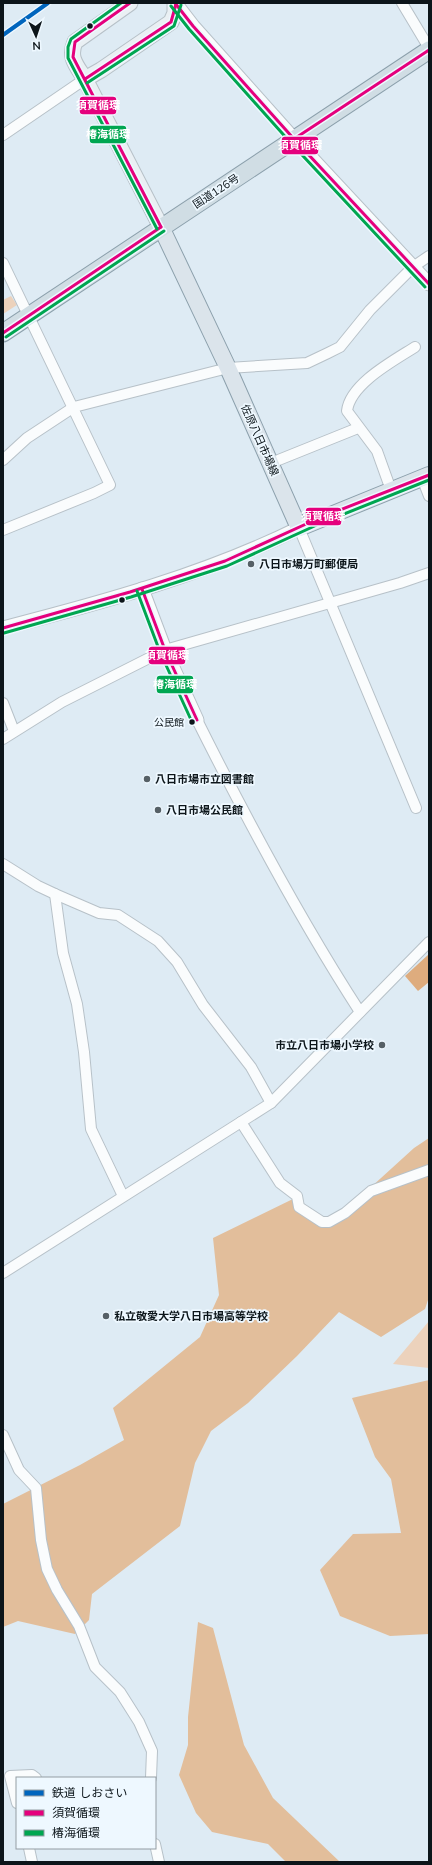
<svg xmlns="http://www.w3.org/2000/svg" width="432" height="1865" viewBox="0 0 432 1865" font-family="Mulish,'Noto Sans JP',sans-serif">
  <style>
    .green { fill: #ecd2bc }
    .forest { fill: #e2be9b }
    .water { fill: #deac7e }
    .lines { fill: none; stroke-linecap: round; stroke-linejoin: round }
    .minor-casing { stroke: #b7c1c8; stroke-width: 12 }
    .tertiary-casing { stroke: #b7c1c8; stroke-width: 15 }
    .secondary-casing { stroke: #b7c1c8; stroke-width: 17 }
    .primary-casing { stroke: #8ca0ac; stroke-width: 18 }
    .trunk-casing { stroke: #8ca0ac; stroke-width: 19 }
    .minor { stroke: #fafcfd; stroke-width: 10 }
    .tertiary { stroke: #fafcfd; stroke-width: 13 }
    .secondary { stroke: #eaf0f4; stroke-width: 15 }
    .primary { stroke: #dbe4eb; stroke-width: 16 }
    .trunk { stroke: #d0dde4; stroke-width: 17 }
    .bus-1-casing { stroke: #eef8ff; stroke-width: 6 }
    .bus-2-casing { stroke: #eef8ff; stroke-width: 6 }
    .bus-1 { stroke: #e5007d; stroke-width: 3 }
    .bus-2 { stroke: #00a651; stroke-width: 3 }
    .rail-1-casing { stroke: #eef8ff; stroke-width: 7 }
    .rail-1 { stroke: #0065bd; stroke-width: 4 }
    .bus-dot { fill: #0c151a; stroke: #eef8ff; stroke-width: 1.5 }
    .poi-dot { fill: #566066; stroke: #eef8ff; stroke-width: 1.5 }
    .labels { text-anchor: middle; stroke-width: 3.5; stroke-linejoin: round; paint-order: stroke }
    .bus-label { font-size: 10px; fill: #0c151a; stroke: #eef8ff; text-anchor: end }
    .street-label { font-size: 11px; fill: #0c151a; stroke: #eef8ff }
    .poi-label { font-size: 11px; font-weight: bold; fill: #0c151a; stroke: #eef8ff; text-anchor: start }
    .line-badge { stroke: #eef8ff; stroke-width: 1.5 }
    .badge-label { font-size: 11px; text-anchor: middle; font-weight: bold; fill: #fff }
  </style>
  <rect width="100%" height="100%" fill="#deebf4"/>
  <!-- green -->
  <g class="green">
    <path d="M 11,296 L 17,305 L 3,314 L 3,300 Z"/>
    <path d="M 429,1321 L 429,1368 L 393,1364 Z"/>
  </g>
  <!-- forest -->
  <g class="forest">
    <path d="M 429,1138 L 429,1297 L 425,1309 L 381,1337 L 339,1312 L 297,1356 L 248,1403 L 211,1431 L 195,1463 L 180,1526 L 92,1594 L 89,1620 L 75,1634 L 18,1621 L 3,1627 L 3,1504 L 80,1465 L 124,1440 L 113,1408 L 200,1337 L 219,1295 L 213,1238 L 297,1197 L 326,1228 L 414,1148 Z"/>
    <path d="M 429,1380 L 429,1634 L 390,1636 L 340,1616 L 320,1570 L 353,1534 L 401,1533 L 391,1479 L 375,1457 L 352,1398 Z"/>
    <path d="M 198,1622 L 213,1628 L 244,1745 L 273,1798 L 340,1862 L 286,1862 L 268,1844 L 212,1832 L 196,1813 L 179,1775 L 188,1745 L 188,1717 Z"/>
  </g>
  <!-- water -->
  <path class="water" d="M 429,954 L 429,982 L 418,991 L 405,976 Z"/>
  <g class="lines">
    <defs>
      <g id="minor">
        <path d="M 402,3 L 429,48"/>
        <path d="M 3,135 L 85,79"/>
        <path d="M 3,263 L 110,485 L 94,493 L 3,530"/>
        <path d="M 3,460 L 27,438 L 74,407 L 228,368 L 307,363 L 328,353 L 340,347 L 370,310 L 413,267 L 429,256"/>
        <path d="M 271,463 L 358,428"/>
        <path d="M 422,478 L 429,496"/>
        <path d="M 391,490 L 377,451 L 347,411 C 350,384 393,361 415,347"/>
        <path d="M 299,528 L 416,808"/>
        <path d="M 3,703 L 14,731"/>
        <path d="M 197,720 C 247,820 299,918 360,1012"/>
        <path d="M 3,739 L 62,702 L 165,650 L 400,583 L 429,573"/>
        <path d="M 3,864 L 38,886 L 55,894 L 99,913 L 118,915 L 158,941 L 177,962 L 203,1005 L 251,1067 L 271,1103"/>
        <path d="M 55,894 L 63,953 L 77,1004 L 84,1052 L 91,1129 L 123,1196"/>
        <path d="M 241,1122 L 280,1183 L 297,1196 L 299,1207 L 322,1222 L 329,1222 L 345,1213 L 371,1191 L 429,1170"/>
        <path d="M 3,1273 L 271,1103 L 429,942"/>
        <path d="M 3,1435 L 19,1470 L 36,1488 L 41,1540 L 47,1569 L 57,1590 L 79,1626 L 95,1667 L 120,1692 L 139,1722 L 152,1751 L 151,1778"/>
        <path d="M 17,1803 L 10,1776 L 32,1775 L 36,1778"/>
        <path d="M 155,1844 L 159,1862"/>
        <path d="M 29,1848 L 32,1862"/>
      </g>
      <g id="tertiary">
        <path d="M 176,4 L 193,26 L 294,139 L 429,284"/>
        <path d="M 142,589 L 165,650 L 197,720"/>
        <path d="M 3,628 C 104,602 206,574 299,528"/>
      </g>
      <g id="secondary">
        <path d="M 130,3 L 75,42 C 68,58 77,66 85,79 L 161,227"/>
        <path d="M 85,79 L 101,70 L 171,22 L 175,13 L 175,3"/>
      </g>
      <path id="primary" d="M 161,227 L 228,368 L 299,528 L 429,475"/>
      <path id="trunk" d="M 3,333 L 429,50"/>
    </defs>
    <!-- minor casing -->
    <use href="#minor" class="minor-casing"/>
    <!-- tertiary casing -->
    <use href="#tertiary" class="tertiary-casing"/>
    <!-- secondary casing -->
    <use href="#secondary" class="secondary-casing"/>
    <!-- primary casing -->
    <use href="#primary" class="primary-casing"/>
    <!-- trunk casing -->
    <use href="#trunk" class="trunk-casing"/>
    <!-- minor -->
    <use href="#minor" class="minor"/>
    <!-- tertiary -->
    <use href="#tertiary" class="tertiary"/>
    <!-- secondary -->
    <use href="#secondary" class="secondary"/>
    <!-- primary -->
    <use href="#primary" class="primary"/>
    <!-- trunk -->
    <use href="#trunk" class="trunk"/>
    <defs>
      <g id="bus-1">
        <path d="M 130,3 L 75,42 L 73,57 L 161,227"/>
        <path d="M 175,3 L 193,26 L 294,139 L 429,284"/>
        <path d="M 85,79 L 171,22 L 176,4"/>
        <path d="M 294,139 L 429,50"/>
        <path d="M 3,333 L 161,227"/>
        <path d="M 142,589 L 165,650 L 197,720"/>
        <path d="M 3,628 L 130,592 L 225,561 L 317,519 L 429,475"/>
      </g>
      <g id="bus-2">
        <path d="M 121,3 L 71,39 L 68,47 L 68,58 L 157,229"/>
        <path d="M 171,6 L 189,29 L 290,142 L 425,287"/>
        <path d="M 87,83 L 174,26 L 181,5"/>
        <path d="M 6,337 L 164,231"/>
        <path d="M 137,591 L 160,652 L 192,722"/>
        <path d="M 4,633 L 131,597 L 227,566 L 319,524 L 429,480"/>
      </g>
    </defs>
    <!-- bus-1 casing -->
    <use href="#bus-1" class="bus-1-casing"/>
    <!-- bus-2 casing -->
    <use href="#bus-2" class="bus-2-casing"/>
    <!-- bus-1 -->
    <use href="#bus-1" class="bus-1"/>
    <!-- bus-2 -->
    <use href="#bus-2" class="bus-2"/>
    <defs>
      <path id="rail-1" d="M 3,35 L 48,3"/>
    </defs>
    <!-- rail-1 casing -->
    <use href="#rail-1" class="rail-1-casing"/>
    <!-- rail-1 -->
    <use href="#rail-1" class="rail-1"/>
  </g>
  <!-- markers -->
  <g class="bus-dot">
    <circle cx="90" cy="26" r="3.5"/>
    <circle cx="122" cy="600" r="3.5"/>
    <circle cx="192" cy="722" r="3.5"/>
  </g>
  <g class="poi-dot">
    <circle cx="251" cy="564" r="4"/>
    <circle cx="147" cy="779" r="4"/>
    <circle cx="158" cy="810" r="4"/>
    <circle cx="382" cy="1045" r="4"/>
    <circle cx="106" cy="1316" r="4"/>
  </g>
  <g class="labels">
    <!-- bus labels -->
    <g class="bus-label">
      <text x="184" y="726">公民館</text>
    </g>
    <!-- street labels -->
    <g class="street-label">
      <text transform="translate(216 191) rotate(-33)" y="4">国道126号</text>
      <text transform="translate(260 440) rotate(66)" y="4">佐原八日市場線</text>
    </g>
    <!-- poi labels -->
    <g class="poi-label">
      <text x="259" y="568">八日市場万町郵便局</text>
      <text x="155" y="783">八日市場市立図書館</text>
      <text x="166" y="814">八日市場公民館</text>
      <text x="374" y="1049" text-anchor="end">市立八日市場小学校</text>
      <text x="114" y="1320">私立敬愛大学八日市場高等学校</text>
    </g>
  </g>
  <g class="line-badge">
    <rect x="79" y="96" width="38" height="19" rx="4" fill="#e5007d"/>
    <rect x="89" y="125" width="38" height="19" rx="4" fill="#00a651"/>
    <rect x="281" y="136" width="38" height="19" rx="4" fill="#e5007d"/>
    <rect x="305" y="507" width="37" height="19" rx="4" fill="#e5007d"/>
    <rect x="148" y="646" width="38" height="19" rx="4" fill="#e5007d"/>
    <rect x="156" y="675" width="38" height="19" rx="4" fill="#00a651"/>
  </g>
  <g class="badge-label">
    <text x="98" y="109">須賀循環</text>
    <text x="108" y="138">椿海循環</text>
    <text x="300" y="149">須賀循環</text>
    <text x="323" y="520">須賀循環</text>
    <text x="167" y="659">須賀循環</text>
    <text x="175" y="688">椿海循環</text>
  </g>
  <!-- border -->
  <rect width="432" height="1865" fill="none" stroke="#0c151a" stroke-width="8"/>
  <!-- legend -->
  <rect x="16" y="1777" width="140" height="72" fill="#eef8ff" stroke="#949da3"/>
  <rect x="24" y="1790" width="20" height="6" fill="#0065bd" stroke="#949da3"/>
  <text x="52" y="1797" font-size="12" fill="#0c151a">鉄道 しおさい</text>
  <rect x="24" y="1810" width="20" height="6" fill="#e5007d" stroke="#949da3"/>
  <text x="52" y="1817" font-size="12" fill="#0c151a">須賀循環</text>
  <rect x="24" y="1830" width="20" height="6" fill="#00a651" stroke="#949da3"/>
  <text x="52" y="1837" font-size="12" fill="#0c151a">椿海循環</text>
  <!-- north arrow -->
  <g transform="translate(36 36) rotate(177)" stroke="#eef8ff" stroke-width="3" paint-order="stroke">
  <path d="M0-3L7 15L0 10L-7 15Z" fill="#0c151a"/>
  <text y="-6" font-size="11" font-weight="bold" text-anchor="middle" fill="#0c151a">N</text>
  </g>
</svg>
